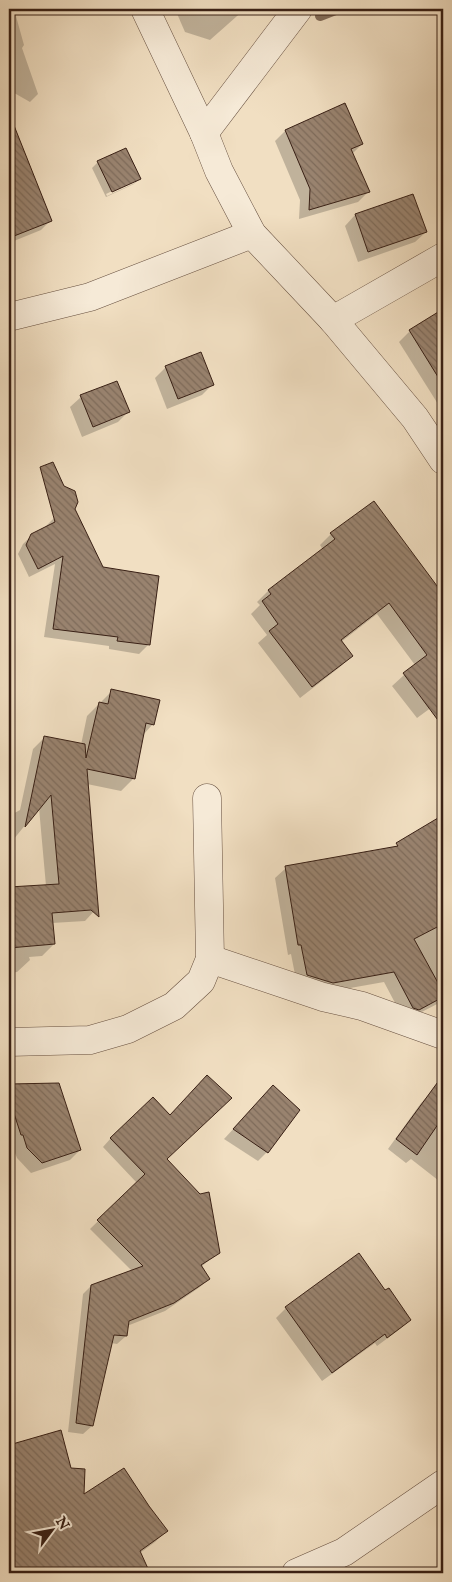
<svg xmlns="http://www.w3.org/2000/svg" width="452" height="1582" viewBox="0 0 452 1582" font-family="'IM FELL English',serif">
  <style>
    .shadow { fill: #0003; fill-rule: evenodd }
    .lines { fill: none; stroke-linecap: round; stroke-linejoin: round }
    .stream { stroke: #826c59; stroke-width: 10 }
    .building { fill: url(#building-back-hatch); stroke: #392015 }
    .minor-casing { stroke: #675040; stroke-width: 29 }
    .tertiary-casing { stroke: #675040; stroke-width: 29 }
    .minor { stroke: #f6ead7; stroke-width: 28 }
    .tertiary { stroke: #f6ead7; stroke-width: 28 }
  </style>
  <defs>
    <pattern id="building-back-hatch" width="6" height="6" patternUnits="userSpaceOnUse" patternTransform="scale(1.25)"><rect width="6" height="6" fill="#99836f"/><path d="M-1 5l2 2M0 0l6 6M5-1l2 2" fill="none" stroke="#7e6b5a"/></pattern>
  </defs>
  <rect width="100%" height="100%" fill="#f1dfc2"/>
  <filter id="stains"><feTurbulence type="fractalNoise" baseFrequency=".004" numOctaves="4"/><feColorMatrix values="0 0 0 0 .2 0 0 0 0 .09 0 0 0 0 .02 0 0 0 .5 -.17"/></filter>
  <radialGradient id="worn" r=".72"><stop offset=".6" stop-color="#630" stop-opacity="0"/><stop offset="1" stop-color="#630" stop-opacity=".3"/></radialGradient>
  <!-- shadow -->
  <g class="shadow">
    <path d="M 9,9 L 14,9 L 24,45 L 22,48 L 38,94 L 30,102 L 9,90 Z"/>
    <path d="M 175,9 L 245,9 L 210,40 L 185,32 Z"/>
    <path d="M 285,131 L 362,144 L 352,154 L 368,192 L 358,202 L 299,219 L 300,200 L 275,141 Z"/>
    <path d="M 23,152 L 50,221 L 41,230 L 9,243 L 9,158 Z"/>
    <path d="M 98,162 L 140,178 L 134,184 L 106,197 L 92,168 ZM 135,180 L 135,183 L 107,196 L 106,194 Z"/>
    <path d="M 355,215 L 426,232 L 415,242 L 358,262 L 345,226 Z"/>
    <path d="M 443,310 L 443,412 L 399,342 L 410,331 Z"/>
    <path d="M 166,367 L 213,384 L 202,395 L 167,409 L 155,378 Z"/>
    <path d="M 116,382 L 128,412 L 118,422 L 82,437 L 70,407 L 81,397 Z"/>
    <path d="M 373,502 L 443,596 L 443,699 L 417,718 L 392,686 L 415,665 L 377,614 L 341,642 L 352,656 L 340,667 L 300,698 L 258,643 L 267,635 L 251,614 L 260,605 L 257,602 L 269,590 L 323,550 L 320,545 L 331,534 Z"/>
    <path d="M 54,518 L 102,569 L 148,645 L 139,654 L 109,649 L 109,646 L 44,637 L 55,564 L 29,577 L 18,554 L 23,544 L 32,535 L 45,527 Z"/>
    <path d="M 112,691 L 153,724 L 143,735 L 133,779 L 121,791 L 87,784 L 97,908 L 85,921 L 52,923 L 54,944 L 42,956 L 29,957 L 30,960 L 17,972 L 9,973 L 9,889 L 46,886 L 39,808 L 9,845 L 9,816 L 20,810 L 33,749 L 45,737 L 81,745 L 87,716 Z"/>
    <path d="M 443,816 L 443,1001 L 408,1019 L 403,1018 L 384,982 L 322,993 L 297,985 L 291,954 L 288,955 L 275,878 L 286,868 L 393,848 Z"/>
    <path d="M 9,1085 L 58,1085 L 80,1150 L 70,1160 L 31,1173 L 17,1158 L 9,1138 Z"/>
    <path d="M 430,1094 L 443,1103 L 443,1184 L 411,1159 L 406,1163 L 388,1149 L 421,1103 Z"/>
    <path d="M 264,1096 L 267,1152 L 258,1161 L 224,1139 Z"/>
    <path d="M 111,1138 L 166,1159 L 219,1252 L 201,1267 L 209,1279 L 200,1287 L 165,1311 L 127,1326 L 126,1336 L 117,1344 L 111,1343 L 92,1426 L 83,1434 L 68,1432 L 83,1294 L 91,1286 L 132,1271 L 90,1229 L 137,1183 L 103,1147 Z"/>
    <path d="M 385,1292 L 410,1320 L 400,1329 L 377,1346 L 375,1343 L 322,1381 L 276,1318 L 286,1308 Z"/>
    <path d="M 15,1417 L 9,1425 L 9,1420 Z"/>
    <path d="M 60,1432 L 70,1469 L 83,1497 L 166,1531 L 155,1542 L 140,1553 L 149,1573 L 9,1573 L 9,1446 Z"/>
  </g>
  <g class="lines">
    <!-- stream -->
    <path class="stream" d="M 320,16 L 338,9"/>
  </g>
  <!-- building -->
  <g class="building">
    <path d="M 345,103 L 363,144 L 351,149 L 370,192 L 309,210 L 310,189 L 285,130 Z"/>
    <path d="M 9,118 L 11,118 L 52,221 L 9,238 Z"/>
    <path d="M 126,148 L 141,179 L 112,192 L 97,161 Z"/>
    <path d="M 413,194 L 427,232 L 368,252 L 355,214 Z"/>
    <path d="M 443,309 L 443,385 L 409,330 Z"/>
    <path d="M 201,352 L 214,385 L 178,399 L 165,366 Z"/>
    <path d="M 117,381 L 130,412 L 93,427 L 80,395 Z"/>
    <path d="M 53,462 L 64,486 L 75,491 L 78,502 L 75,509 L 103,567 L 159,576 L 150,645 L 117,641 L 118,637 L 53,629 L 63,556 L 38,569 L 26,545 L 31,534 L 55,522 L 40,467 Z"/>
    <path d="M 374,501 L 443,594 L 443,727 L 403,673 L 427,655 L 389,603 L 341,640 L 353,656 L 312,687 L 269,631 L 278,624 L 262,601 L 271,594 L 268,590 L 335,539 L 330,533 Z"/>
    <path d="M 111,689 L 160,700 L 154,725 L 146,723 L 135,779 L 87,769 L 99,917 L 91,910 L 52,913 L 55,944 L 9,948 L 9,887 L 59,884 L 51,795 L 25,827 L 44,736 L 85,744 L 86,758 L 99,702 L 108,704 Z"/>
    <path d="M 443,815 L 443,924 L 414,939 L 443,992 L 443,997 L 419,1010 L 413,1008 L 394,972 L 333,983 L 307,975 L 301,945 L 298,945 L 285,866 L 398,846 L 396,843 Z"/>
    <path d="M 207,1075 L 232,1098 L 167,1159 L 200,1194 L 209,1192 L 220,1253 L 201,1265 L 210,1279 L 174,1303 L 129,1321 L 127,1336 L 114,1335 L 93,1426 L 76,1423 L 91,1285 L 143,1266 L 97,1220 L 145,1174 L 110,1138 L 153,1097 L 170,1115 Z"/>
    <path d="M 443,1075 L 443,1117 L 417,1155 L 396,1139 Z"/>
    <path d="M 59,1083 L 81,1150 L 42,1163 L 27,1148 L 23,1135 L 21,1135 L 9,1098 L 9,1084 Z"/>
    <path d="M 273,1085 L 300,1110 L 268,1153 L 233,1129 Z"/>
    <path d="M 359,1253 L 385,1290 L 389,1288 L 411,1320 L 387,1338 L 385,1334 L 332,1373 L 285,1307 Z"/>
    <path d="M 61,1430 L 71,1468 L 85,1469 L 84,1494 L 124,1468 L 149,1506 L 168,1531 L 140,1551 L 150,1573 L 9,1573 L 9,1445 Z"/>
  </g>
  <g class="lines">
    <defs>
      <g id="minor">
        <path d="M 9,317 L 90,297 L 252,234"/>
        <path d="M 333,320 L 443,257"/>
        <path d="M 210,959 L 323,997 L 362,1006 L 443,1035"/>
        <path d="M 9,1042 L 90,1040 L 128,1029 L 174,1006 L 201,981 L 210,959 L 207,798"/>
        <path d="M 296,1573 L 344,1552 L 443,1484"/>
      </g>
      <g id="tertiary">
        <path d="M 145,9 L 204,133 L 219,171 L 252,234 L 333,320 L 415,418 L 443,460"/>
        <path d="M 204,133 L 298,9"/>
      </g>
    </defs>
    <!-- minor casing -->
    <use href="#minor" class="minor-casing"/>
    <!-- tertiary casing -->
    <use href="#tertiary" class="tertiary-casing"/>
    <!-- minor -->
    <use href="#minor" class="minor"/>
    <!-- tertiary -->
    <use href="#tertiary" class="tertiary"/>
  </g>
  <!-- margin -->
  <rect width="452" height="1582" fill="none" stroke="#f1dfc2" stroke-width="30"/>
  <rect x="10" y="10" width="432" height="1562" fill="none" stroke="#392015" stroke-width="2.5"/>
  <rect x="15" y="15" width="422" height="1552" fill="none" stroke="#392015"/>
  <!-- north arrow -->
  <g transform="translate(52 1530) rotate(58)" stroke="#f6ead7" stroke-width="4" paint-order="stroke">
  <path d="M0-4L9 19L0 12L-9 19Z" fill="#392015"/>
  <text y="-8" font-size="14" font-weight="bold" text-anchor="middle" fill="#392015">N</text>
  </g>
  <rect width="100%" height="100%" filter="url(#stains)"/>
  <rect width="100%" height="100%" fill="url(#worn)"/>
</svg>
